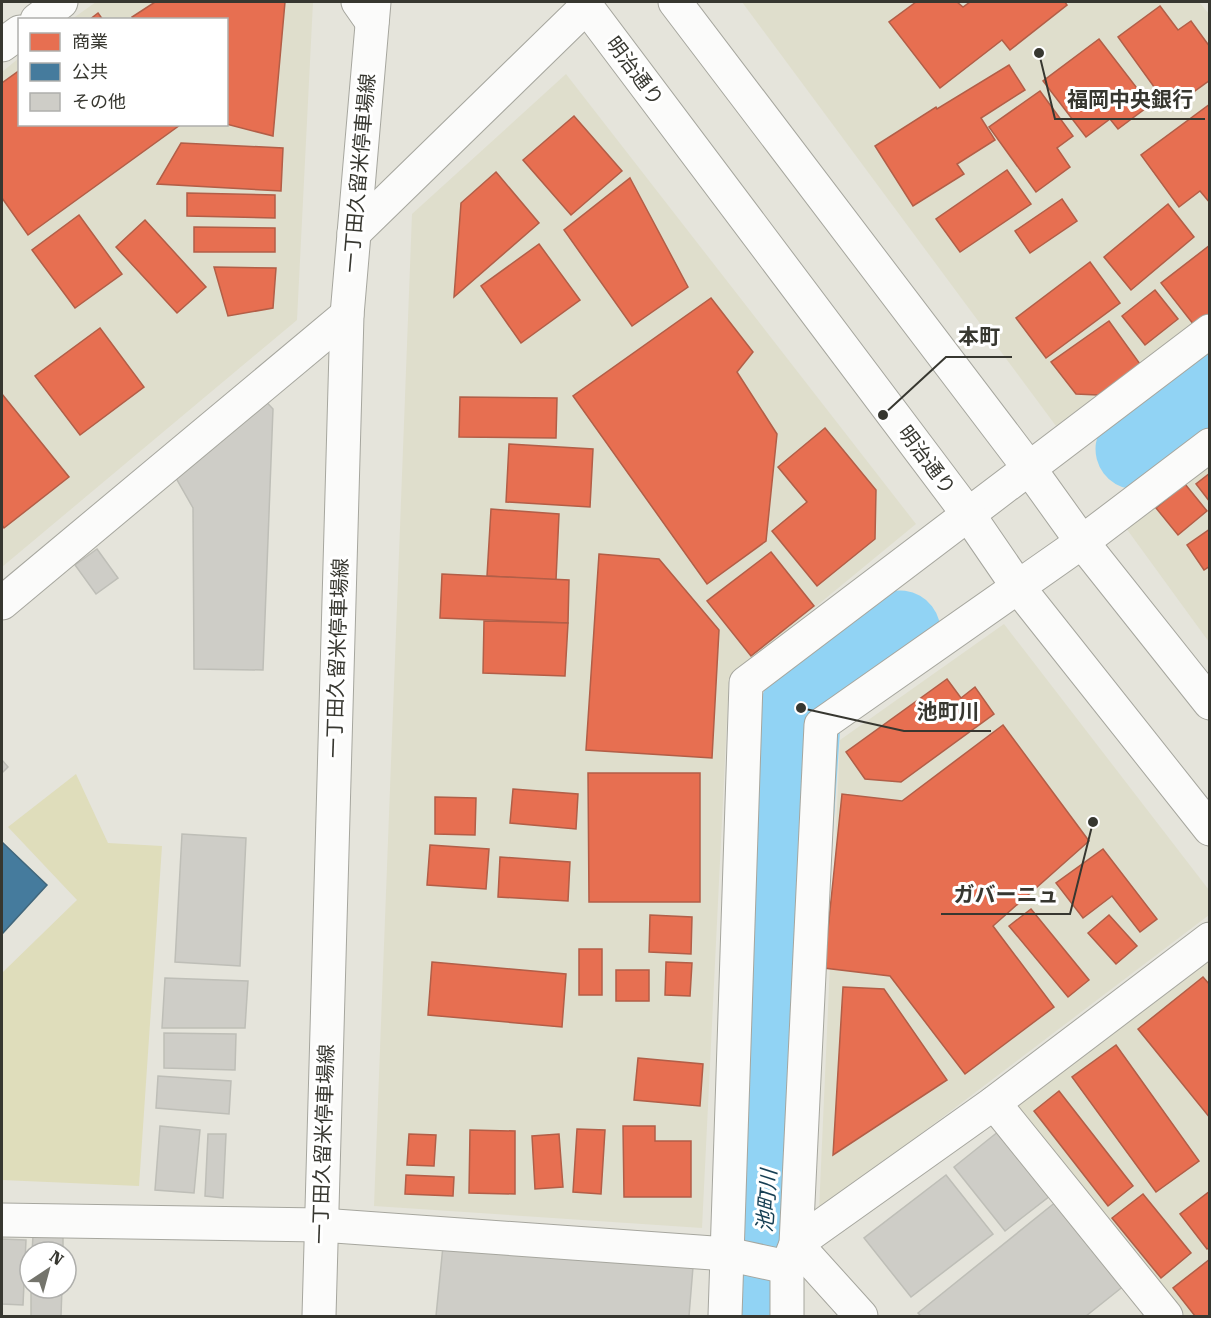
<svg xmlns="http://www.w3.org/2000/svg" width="1211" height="1318" viewBox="0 0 1211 1318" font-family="'Roboto Serif','Noto Sans JP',serif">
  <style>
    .built { fill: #dfdecc }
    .green { fill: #dfddbb }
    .shops { fill: #e76f51; stroke: #b25e47; stroke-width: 1.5 }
    .public { fill: #457b9d; stroke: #41677c; stroke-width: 1.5 }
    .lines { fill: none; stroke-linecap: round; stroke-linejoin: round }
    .river { stroke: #91d3f4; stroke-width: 81 }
    .building { fill: #cecdc7; stroke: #bebeb7; stroke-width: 1.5 }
    .street-casing { stroke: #a6a69e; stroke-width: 35 }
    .secondary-casing { stroke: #a6a69e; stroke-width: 35 }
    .highway-casing { stroke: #a6a69e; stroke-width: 35 }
    .street { stroke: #fbfbfa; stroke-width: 33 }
    .secondary { stroke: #fbfbfa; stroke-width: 33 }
    .highway { stroke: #fbfbfa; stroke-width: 33 }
    .labels { text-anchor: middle; stroke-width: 6; stroke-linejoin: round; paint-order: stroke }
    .street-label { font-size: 20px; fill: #373730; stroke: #fff }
    .water-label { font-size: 21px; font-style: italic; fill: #153e53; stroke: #fff }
    .leader { fill: none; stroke: #373730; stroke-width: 2 }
    .callout-dot { fill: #373730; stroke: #fff; stroke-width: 2 }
    .callout-label { font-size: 21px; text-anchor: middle; font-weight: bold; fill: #373730; stroke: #fff; stroke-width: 6; stroke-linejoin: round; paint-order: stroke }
  </style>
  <rect width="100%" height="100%" fill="#e5e4db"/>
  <!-- built -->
  <g class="built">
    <path d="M 96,2 L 313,2 L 297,320 L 2,567 L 2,72 L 19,58 L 20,124 L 226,124 L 226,20 L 72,19 Z"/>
    <path d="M 742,2 L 1199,2 L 1210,15 L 1209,311 L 1056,426 Z"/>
    <path d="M 566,74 L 916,524 L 729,678 L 702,1228 L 374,1206 L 412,214 Z"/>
    <path d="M 1209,465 L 1209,642 L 1126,528 Z"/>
    <path d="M 1004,624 L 1209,890 L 1209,915 L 819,1211 L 840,740 Z"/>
    <path d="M 1209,959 L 1209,1316 L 1181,1316 L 1013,1103 Z"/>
  </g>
  <!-- green -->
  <path class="green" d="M 76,774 L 108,843 L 162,846 L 139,1186 L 2,1180 L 2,973 L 77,900 L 8,827 Z"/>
  <!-- shops -->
  <g class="shops">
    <path d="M 155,2 L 285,2 L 273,136 L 226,124 L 226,20 L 134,20 L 132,17 Z"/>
    <path d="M 916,2 L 957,2 L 963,7 L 970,2 L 1065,2 L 1067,5 L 1010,50 L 1002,40 L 940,88 L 889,22 Z"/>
    <path d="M 1160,6 L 1178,30 L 1191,21 L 1210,47 L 1210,80 L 1170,109 L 1118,37 Z"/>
    <path d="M 98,13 L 103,20 L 89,20 Z"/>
    <path d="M 1099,39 L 1150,105 L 1118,129 L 1110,119 L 1086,137 L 1043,81 Z"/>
    <path d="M 1009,65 L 1025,90 L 981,118 L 995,140 L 957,164 L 964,174 L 913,206 L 875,146 L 936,107 L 937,109 Z"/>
    <path d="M 20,70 L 20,124 L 180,125 L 28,235 L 2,198 L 2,83 Z"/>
    <path d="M 1040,91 L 1073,136 L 1057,148 L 1070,167 L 1036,192 L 989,127 Z"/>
    <path d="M 1210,104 L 1210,203 L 1200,191 L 1179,207 L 1141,155 Z"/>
    <path d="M 574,116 L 622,171 L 571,215 L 523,160 Z"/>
    <path d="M 181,143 L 283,148 L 281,191 L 157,184 Z"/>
    <path d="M 1007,170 L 1031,204 L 960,252 L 936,219 Z"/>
    <path d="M 496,172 L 539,223 L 454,297 L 461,203 Z"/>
    <path d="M 630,178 L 688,287 L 632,326 L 564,230 Z"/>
    <path d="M 187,193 L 275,195 L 275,218 L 187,216 Z"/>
    <path d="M 1062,199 L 1077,221 L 1030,253 L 1015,231 Z"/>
    <path d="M 1168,204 L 1194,237 L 1131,290 L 1104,257 Z"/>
    <path d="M 79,215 L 122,274 L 75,308 L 32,250 Z"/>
    <path d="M 145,220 L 206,287 L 177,313 L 116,247 Z"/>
    <path d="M 194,227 L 275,228 L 275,252 L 194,252 Z"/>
    <path d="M 539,244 L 580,300 L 521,343 L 481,286 Z"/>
    <path d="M 1210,245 L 1210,314 L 1194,325 L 1161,283 Z"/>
    <path d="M 1090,262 L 1120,303 L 1046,358 L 1016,318 Z"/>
    <path d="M 214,267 L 276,268 L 273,308 L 228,316 Z"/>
    <path d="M 1155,290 L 1178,319 L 1145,345 L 1122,316 Z"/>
    <path d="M 711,298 L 753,352 L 737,372 L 777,434 L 766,541 L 707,584 L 573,396 Z"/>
    <path d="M 1109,321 L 1140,364 L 1098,395 L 1076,394 L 1051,362 Z"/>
    <path d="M 100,328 L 144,387 L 80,435 L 35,376 Z"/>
    <path d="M 2,394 L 69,477 L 4,528 L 2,525 Z"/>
    <path d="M 460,397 L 557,398 L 556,438 L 459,437 Z"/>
    <path d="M 825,428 L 876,490 L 875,539 L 817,586 L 772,531 L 807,502 L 778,467 Z"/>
    <path d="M 509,444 L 593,449 L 590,507 L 506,502 Z"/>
    <path d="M 1210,473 L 1210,502 L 1196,484 Z"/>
    <path d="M 1185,484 L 1207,511 L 1178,535 L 1156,508 Z"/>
    <path d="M 491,509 L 559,514 L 556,580 L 487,576 Z"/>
    <path d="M 1210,529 L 1210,566 L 1204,570 L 1187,545 Z"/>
    <path d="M 771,552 L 814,606 L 751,656 L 707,601 Z"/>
    <path d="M 599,554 L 659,559 L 719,630 L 712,758 L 586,750 Z"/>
    <path d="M 442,574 L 569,580 L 568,623 L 440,618 Z"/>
    <path d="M 484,621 L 568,623 L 565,676 L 483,673 Z"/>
    <path d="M 947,679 L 961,698 L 975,687 L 994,714 L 901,782 L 865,779 L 846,752 Z"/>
    <path d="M 1003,725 L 1089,841 L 993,926 L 1054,1007 L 965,1074 L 890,976 L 824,968 L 842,794 L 902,801 Z"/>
    <path d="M 588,773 L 700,773 L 700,902 L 589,902 Z"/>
    <path d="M 513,789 L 578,794 L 576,829 L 510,823 Z"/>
    <path d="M 435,797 L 476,798 L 475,835 L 435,834 Z"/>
    <path d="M 430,845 L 489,849 L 486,889 L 427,885 Z"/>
    <path d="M 1103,849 L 1157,919 L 1140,932 L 1112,896 L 1083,918 L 1056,883 Z"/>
    <path d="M 500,857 L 570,862 L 568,901 L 498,897 Z"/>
    <path d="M 1031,909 L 1089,980 L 1068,997 L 1009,926 Z"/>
    <path d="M 650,915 L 692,917 L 691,954 L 649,952 Z"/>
    <path d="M 1109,915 L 1137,946 L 1116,964 L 1088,933 Z"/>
    <rect x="579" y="949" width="23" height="46"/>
    <path d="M 432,962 L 566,974 L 562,1027 L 428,1015 Z"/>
    <path d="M 666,962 L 692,963 L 690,996 L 665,995 Z"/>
    <rect x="616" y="970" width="33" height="31"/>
    <path d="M 1203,977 L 1210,985 L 1210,1118 L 1138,1029 Z"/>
    <path d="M 843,987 L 884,989 L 947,1080 L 833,1155 Z"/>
    <path d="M 1116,1045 L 1199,1161 L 1156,1192 L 1072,1077 Z"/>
    <path d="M 638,1058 L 703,1064 L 700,1106 L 634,1100 Z"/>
    <path d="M 1059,1091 L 1133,1186 L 1108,1206 L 1034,1111 Z"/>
    <path d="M 623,1126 L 655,1126 L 655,1141 L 691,1141 L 691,1197 L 624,1197 Z"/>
    <path d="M 577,1129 L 605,1130 L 601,1194 L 573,1192 Z"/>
    <path d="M 470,1130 L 515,1131 L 515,1194 L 469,1193 Z"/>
    <path d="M 409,1134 L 436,1135 L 434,1166 L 407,1165 Z"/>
    <path d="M 559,1134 L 563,1187 L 535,1189 L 532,1136 Z"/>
    <path d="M 406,1175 L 454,1177 L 453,1196 L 405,1194 Z"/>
    <path d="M 1210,1191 L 1210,1247 L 1207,1249 L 1180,1214 Z"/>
    <path d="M 1143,1194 L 1191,1253 L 1161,1278 L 1112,1218 Z"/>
    <path d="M 1210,1259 L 1210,1316 L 1195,1316 L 1173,1288 Z"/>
  </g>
  <!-- public -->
  <path class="public" d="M 2,842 L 47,885 L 2,934 Z"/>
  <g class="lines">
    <!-- river -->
    <g class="river">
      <path d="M 1136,449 L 1210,393"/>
      <path d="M 759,1316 L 801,708 L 900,631"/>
    </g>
  </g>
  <!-- building -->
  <g class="building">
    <path d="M 258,393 L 273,409 L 263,670 L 194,669 L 193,508 L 176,478 Z"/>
    <path d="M 97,549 L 118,578 L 96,594 L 75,565 Z"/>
    <path d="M 2,760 L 8,767 L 2,773 Z"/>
    <path d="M 182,834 L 246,838 L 240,966 L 175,962 Z"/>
    <path d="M 165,978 L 248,981 L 245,1028 L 162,1028 Z"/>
    <path d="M 164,1033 L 236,1034 L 235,1070 L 164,1068 Z"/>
    <path d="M 158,1076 L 231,1081 L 229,1114 L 156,1108 Z"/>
    <path d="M 160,1126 L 200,1130 L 194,1193 L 155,1190 Z"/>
    <path d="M 1004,1127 L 1055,1192 L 1005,1231 L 954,1167 Z"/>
    <path d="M 208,1134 L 226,1134 L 223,1198 L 205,1196 Z"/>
    <path d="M 946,1175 L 993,1234 L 911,1297 L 864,1238 Z"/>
    <path d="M 1057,1201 L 1125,1285 L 1086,1316 L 921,1316 L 918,1313 Z"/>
    <path d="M 33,1236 L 63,1237 L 63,1252 L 32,1252 Z"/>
    <path d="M 2,1239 L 26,1240 L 23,1305 L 2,1304 Z"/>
    <path d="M 443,1246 L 693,1267 L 689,1316 L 436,1316 Z"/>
    <path d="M 31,1288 L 62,1288 L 61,1316 L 31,1316 Z"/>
  </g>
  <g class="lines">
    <defs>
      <g id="street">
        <path d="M 354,233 L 587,6"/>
        <path d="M 2,603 L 347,315"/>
        <path d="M 994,1103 L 1166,1316"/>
        <path d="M 2,1220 L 321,1225 L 727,1254 L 787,1267"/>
        <path d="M 796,1244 L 994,1103 L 1210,939"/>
        <path d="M 796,1244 L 861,1316"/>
        <path d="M 725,1316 L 746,683 L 1210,331"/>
        <path d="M 787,1316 L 787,1267 L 796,1244 L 821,725 L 1082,542 L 1210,445"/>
      </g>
      <path id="secondary" d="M 319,1316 L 347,315 L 374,2"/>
      <g id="highway">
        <path d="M 358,2 L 372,22"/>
        <path d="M 583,2 L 968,514 L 1018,587 L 1210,829"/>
        <path d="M 675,2 L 1029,468 L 1082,542 L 1210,703"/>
        <path d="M 37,20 L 61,2"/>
        <path d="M 2,45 L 20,32"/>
      </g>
    </defs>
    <!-- street casing -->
    <use href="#street" class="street-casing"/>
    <!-- secondary casing -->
    <use href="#secondary" class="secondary-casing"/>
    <!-- highway casing -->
    <use href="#highway" class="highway-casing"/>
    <!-- street -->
    <use href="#street" class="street"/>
    <!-- secondary -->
    <use href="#secondary" class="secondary"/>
    <!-- highway -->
    <use href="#highway" class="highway"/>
  </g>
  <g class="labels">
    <!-- street labels -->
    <g class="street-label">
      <text transform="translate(635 71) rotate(53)" y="7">明治通り</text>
      <text transform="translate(359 173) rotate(-85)" y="7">一丁田久留米停車場線</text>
      <text transform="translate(927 460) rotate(53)" y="7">明治通り</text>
      <text transform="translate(337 658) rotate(-88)" y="7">一丁田久留米停車場線</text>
      <text transform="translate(323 1144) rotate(-88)" y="7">一丁田久留米停車場線</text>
    </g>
    <!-- water labels -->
    <g class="water-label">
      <text transform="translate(767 1201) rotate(-86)" y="7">池町川</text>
    </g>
  </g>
  <!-- callouts -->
  <path class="leader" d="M1039 53L1055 119H1205M883 415L946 357H1012M801 708L904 731H991M1093 822L1070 914H941"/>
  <g class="callout-dot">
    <circle cx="1039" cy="53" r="6"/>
    <circle cx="883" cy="415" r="6"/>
    <circle cx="801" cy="708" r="6"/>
    <circle cx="1093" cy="822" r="6"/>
  </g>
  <g class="callout-label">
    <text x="1130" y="107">福岡中央銀行</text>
    <text x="979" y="344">本町</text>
    <text x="948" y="719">池町川</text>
    <text x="1006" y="902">ガバーニュ</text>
  </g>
  <!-- border -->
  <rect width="1211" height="1318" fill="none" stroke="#373730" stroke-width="6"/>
  <!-- legend -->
  <rect x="18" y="18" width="210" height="108" fill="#ffffff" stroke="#afafac" stroke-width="1.5"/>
  <rect x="30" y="33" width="30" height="18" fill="#e76f51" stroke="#afafac" stroke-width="1.5"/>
  <text x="72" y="48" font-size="18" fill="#373730">商業</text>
  <rect x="30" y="63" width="30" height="18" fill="#457b9d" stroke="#afafac" stroke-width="1.5"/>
  <text x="72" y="78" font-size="18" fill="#373730">公共</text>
  <rect x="30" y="93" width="30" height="18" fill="#cecdc7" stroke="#afafac" stroke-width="1.5"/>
  <text x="72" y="108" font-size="18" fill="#373730">その他</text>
  <!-- north arrow -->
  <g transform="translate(48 1270) rotate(36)"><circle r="28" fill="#ffffff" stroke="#afafac" stroke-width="1.5"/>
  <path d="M0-4.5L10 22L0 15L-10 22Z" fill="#74746c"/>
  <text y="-9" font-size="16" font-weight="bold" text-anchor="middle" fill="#373730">N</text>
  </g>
</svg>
